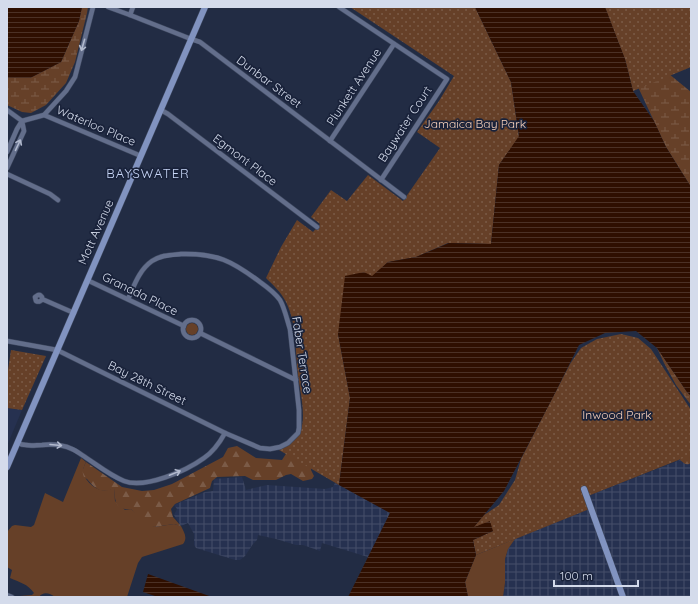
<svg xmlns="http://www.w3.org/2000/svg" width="698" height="604" viewBox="0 0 698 604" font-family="Quicksand,sans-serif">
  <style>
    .built { fill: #263150 }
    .industrial { fill: url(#industrial-grid) }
    .green { fill: #664028 }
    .forest { fill: url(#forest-firs) }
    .wetland { fill: url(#wetland-marsh) }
    .park { fill: url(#park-dots) }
    .water { fill: url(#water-rules) }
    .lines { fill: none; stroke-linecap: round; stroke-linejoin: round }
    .street-casing { stroke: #3e485f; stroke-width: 5.5 }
    .secondary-casing { stroke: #3e485f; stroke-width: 7 }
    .street { stroke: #636e8b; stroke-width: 4.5 }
    .secondary { stroke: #8193c0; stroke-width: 6 }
    .oneway { stroke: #b2bace }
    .labels { text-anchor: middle; stroke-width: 3.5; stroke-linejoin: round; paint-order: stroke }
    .street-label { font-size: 12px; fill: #d4dbeb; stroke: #19223a }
    .park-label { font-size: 12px; fill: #f8d1ba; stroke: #19223a }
    .neighbourhood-label { font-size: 13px; letter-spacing: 1px; fill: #c7d5f6; stroke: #19223a }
  </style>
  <defs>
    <pattern id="industrial-grid" width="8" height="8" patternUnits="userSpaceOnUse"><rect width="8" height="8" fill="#263150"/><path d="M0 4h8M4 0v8" fill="none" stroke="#454e69"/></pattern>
    <pattern id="forest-firs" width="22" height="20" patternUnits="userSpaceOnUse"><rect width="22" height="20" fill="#664028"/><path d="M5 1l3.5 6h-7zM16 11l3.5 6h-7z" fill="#7b5b47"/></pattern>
    <pattern id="wetland-marsh" width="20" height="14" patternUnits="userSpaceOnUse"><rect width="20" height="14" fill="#664028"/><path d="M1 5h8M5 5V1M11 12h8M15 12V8" fill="none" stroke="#7b5b47"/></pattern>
    <pattern id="park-dots" width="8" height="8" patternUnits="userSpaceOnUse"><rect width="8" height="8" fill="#664028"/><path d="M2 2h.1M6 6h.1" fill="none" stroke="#7b5b47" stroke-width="1.8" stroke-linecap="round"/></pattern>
    <pattern id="water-rules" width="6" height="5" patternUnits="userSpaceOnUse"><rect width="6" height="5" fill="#2f0f00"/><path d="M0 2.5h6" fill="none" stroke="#4c3125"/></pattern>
  </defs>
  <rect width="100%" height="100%" fill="#222c44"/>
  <!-- built -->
  <path class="built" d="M 7,408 L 22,410 L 7,446 Z"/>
  <!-- industrial -->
  <g class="industrial">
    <path d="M 680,460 L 683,462 L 689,464 L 691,463 L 691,597 L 503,597 L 505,583 L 505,559 L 508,549 L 515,539 L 592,508 L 588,496 Z"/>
    <path d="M 242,477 L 246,490 L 267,485 L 325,489 L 333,487 L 335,483 L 390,513 L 368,557 L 322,543 L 320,551 L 303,545 L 296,545 L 276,539 L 258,535 L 257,540 L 253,544 L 245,556 L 240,560 L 235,560 L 196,548 L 194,545 L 194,534 L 188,523 L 181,526 L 174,515 L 177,509 L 174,505 L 181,502 L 205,492 L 213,491 L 214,479 Z"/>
  </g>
  <!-- green -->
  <g class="green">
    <circle cx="192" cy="329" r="6"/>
    <path d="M 81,458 L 86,462 C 85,464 83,468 83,471 C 84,481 98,493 108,490 C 110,490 112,488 114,487 L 115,501 L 125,510 L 131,509 L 135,513 L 154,527 L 174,524 L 181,526 C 184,532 188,538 183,544 L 142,557 L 138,563 L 127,597 L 55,597 C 50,593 43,591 39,597 L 21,597 L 20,596 L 32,595 L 34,593 C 28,584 19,582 10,578 L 12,570 L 7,567 L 7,532 L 12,526 L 15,525 L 31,527 L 34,525 L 45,493 L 63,502 Z"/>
    <path d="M 515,539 L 508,549 L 505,559 L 505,583 L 503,597 L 468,597 L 465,582 L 476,555 Z"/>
  </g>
  <!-- forest -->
  <g class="forest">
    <path d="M 691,411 L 691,463 C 686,466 684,463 680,460 Z"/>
    <path d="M 237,446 L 256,458 L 282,460 L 291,446 L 310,458 L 311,470 L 314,476 L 312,479 L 303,481 L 291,474 L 286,475 L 276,480 L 253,480 L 245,476 L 217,477 L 212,481 L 210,488 L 175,504 L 171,509 L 173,517 L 181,526 L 174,524 L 154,527 L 147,525 L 141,521 L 131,509 C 115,511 115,500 114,488 C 102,495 94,488 87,479 C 84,477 84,478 83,474 C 82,470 84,466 86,462 L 122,487 L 142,491 L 154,490 L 172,484 L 223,457 L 228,448 Z"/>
  </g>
  <!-- wetland -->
  <g class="wetland">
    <path d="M 82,7 L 88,7 L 87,13 L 75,62 L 66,83 L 46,105 L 31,113 L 22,112 L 7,105 L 7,78 L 30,78 L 61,62 L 79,21 Z"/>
    <path d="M 605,7 L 663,69 L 691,92 L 691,187 L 666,147 L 625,59 Z"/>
    <path d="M 657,348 L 687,392 L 691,396 L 691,405 L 676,385 L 664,363 Z"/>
  </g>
  <!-- park -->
  <g class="park">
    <path d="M 350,7 L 475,7 L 511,82 L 519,137 L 499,165 L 491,244 L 448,243 L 416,257 L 388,262 L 372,277 L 338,334 L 350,398 L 339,485 L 279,450 C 288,446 297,440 301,430 C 306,414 300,391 298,375 C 295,350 297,324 286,302 C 281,292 273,285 266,278 L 281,247 L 297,220 L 313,232 L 320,224 L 311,217 L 331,190 L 347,201 L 368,175 L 403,201 L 440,148 L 417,132 L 439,101 L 454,76 Z"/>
    <path d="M 605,7 L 691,7 L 691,67 L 633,91 L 625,59 Z"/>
    <path d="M 621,334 L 638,338 L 651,349 L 691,410 L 691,455 L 588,496 L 592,508 L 476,555 L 473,540 L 493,531 L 473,528 L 484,515 L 499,505 L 515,480 L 521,459 L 570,364 L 581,348 L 597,339 Z"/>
    <path d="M 11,350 L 46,356 L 22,410 L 7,408 L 7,377 Z"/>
  </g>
  <!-- water -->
  <g class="water">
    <path d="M 7,7 L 82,7 L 79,21 L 61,62 L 30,78 L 7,78 Z"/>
    <path d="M 475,7 L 605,7 L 625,59 L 633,91 L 654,121 L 666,147 L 691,187 L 691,396 L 687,392 L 657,348 L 636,331 L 605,333 L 579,345 L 553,397 L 504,491 L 474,527 L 490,521 L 493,531 L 473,540 L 476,555 L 465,582 L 468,597 L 348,597 L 390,513 L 339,485 L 350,398 L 338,334 L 345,276 L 364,272 L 372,276 L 388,262 L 416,257 L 449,243 L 491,244 L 499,165 L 519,136 L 511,82 Z"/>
    <path d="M 148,574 L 212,597 L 158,597 L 143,592 Z"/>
  </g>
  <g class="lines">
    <defs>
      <g id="street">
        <path d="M 108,7 L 130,15 L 191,39 L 200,42 L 404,197"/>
        <path d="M 339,7 L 447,79 L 381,180"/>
        <path d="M 130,15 L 133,7"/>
        <path d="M 7,110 L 22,121"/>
        <path d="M 161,110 L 168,114 L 317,227"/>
        <path d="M 44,115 L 141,156"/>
        <path d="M 330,141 L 394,44"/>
        <path d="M 7,152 L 17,129 L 22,121 L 44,115 L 66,91 L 75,77 L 93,7"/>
        <path d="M 7,168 L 24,131 L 22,121"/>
        <path d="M 7,174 L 50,194 L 58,200"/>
        <path d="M 87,280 L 184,326"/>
        <path d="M 42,299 C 41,302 38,302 36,301 L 35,297 L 38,295 L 40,295 L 42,297 L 42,299 L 74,313"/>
        <circle cx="192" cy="329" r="9"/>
        <path d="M 200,333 L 296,380"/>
        <path d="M 7,341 L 57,350 L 225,433 L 260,448 L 270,449 L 280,447 L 288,443 L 298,433 L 299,428 L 299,410 L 290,329 C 287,320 285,309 280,300 C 275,293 267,287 260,282 C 232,261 217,253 181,254 C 171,255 161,255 152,261 C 139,270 134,286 128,299"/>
        <path d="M 18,443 C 20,444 23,445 26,445 C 31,446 37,445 42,445 C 52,444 63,445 72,449 C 75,450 79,453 82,455 C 96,464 109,475 124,481 C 145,489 186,471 204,458 C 213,452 220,442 225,433"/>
        <path d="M 7,595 L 12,597"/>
      </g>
      <g id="secondary">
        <path d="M 7,467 L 205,7"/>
        <path d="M 584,489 L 623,597"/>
      </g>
    </defs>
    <!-- street casing -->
    <use href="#street" class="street-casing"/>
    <!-- secondary casing -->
    <use href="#secondary" class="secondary-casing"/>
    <!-- street -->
    <use href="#street" class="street"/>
    <!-- secondary -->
    <use href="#secondary" class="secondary"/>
  </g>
  <!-- one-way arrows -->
  <defs><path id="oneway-shaft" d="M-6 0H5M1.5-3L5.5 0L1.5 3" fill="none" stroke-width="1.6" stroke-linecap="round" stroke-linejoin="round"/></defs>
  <g class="oneway">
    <use href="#oneway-shaft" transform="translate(83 45) rotate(106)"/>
    <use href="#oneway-shaft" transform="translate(18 145) rotate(-65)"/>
    <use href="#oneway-shaft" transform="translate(56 445) rotate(5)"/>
    <use href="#oneway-shaft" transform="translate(175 473) rotate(-22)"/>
  </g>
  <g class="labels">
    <!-- street labels -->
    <g class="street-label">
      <text transform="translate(269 82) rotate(37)" y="4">Dunbar Street</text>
      <text transform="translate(354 87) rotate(-57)" y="4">Plunkett Avenue</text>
      <text transform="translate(405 124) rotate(-57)" y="4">Baywater Court</text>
      <text transform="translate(96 126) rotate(23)" y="4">Waterloo Place</text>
      <text transform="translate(245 160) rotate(37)" y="4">Egmont Place</text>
      <text transform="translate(96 232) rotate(-66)" y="4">Mott Avenue</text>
      <text transform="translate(140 294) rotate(26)" y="4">Granada Place</text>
      <text transform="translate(302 355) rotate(81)" y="4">Faber Terrace</text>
      <text transform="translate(147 383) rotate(26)" y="4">Bay 28th Street</text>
    </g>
    <!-- park labels -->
    <g class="park-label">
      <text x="475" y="128">Jamaica Bay Park</text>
      <text x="617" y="419">Inwood Park</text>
    </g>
    <!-- neighbourhood labels -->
    <g class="neighbourhood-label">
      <text x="148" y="178">BAYSWATER</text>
    </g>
  </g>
  <!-- border -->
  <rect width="698" height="604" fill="none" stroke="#d4dbeb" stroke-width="16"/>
  <!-- scale -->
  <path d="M554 580v6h84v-6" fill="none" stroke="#d4dbeb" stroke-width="2"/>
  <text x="560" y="580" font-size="12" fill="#d4dbeb" stroke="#19223a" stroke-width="3" paint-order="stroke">100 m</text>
</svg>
